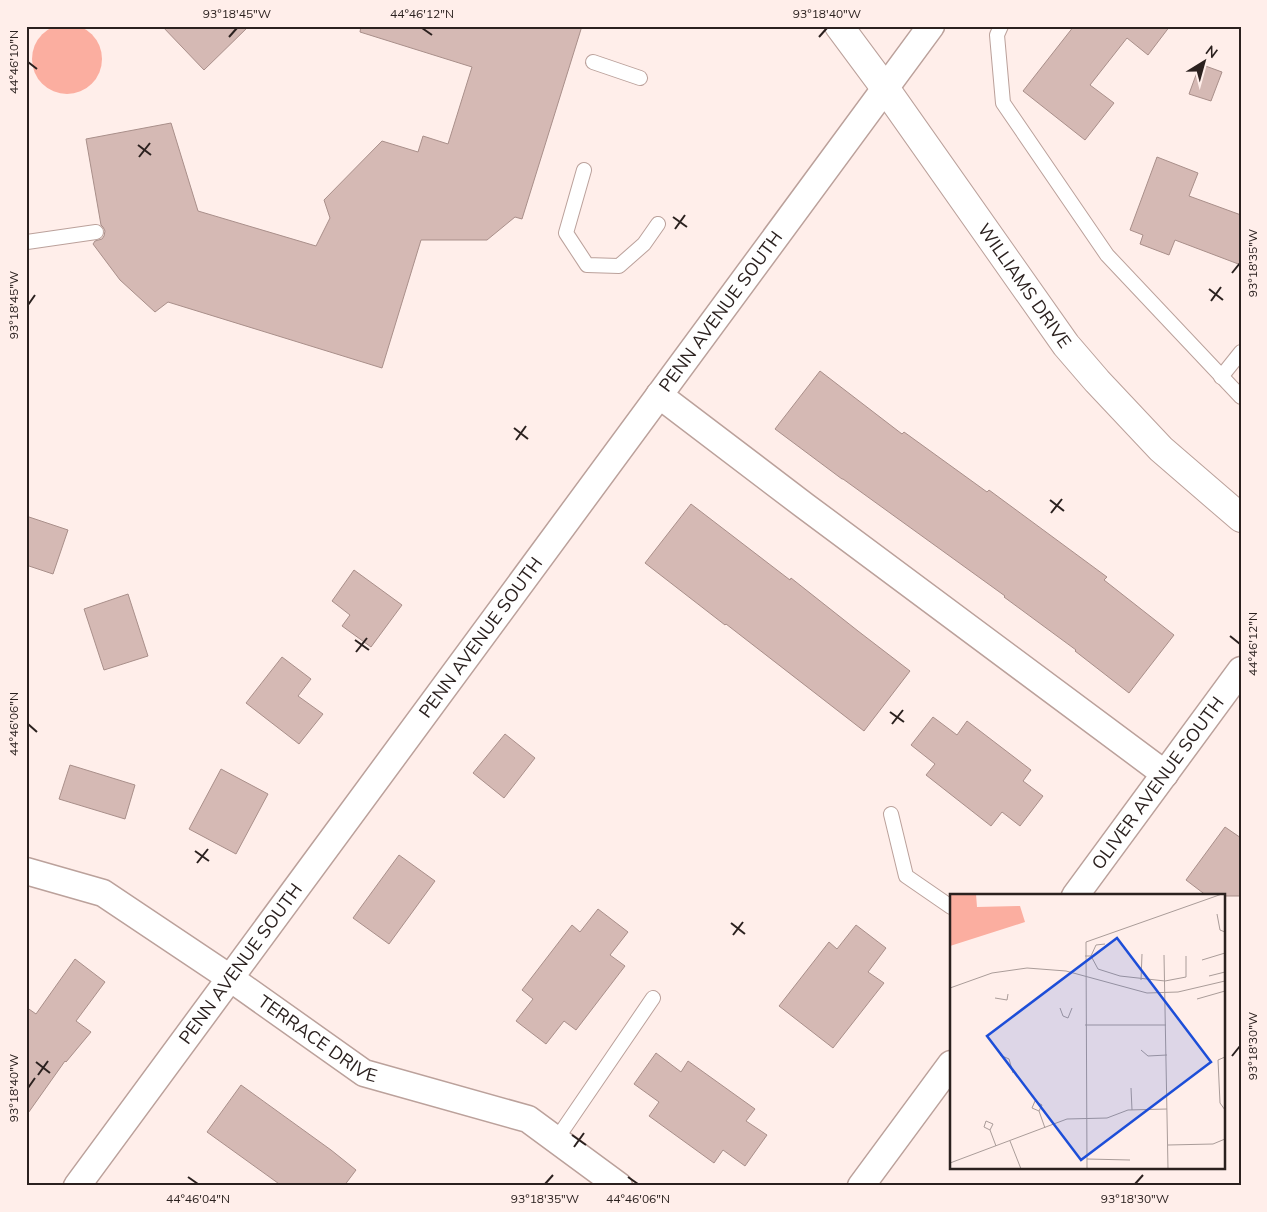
<svg xmlns="http://www.w3.org/2000/svg" width="1267" height="1212" viewBox="0 0 1267 1212" font-family="Mulish,sans-serif">
  <style>
    .green { fill: #fbaea0 }
    .building { fill: #d5b9b4; stroke: #a98f8a }
    .lines { fill: none; stroke-linecap: round; stroke-linejoin: round }
    .service-casing { stroke: #bba19b; stroke-width: 16 }
    .minor-casing { stroke: #bba19b; stroke-width: 29 }
    .secondary-casing { stroke: #bba19b; stroke-width: 30 }
    .service { stroke: #fff; stroke-width: 14 }
    .minor { stroke: #fff; stroke-width: 26 }
    .secondary { stroke: #fff; stroke-width: 28 }
    .ticks { fill: none; stroke: #2b211f; stroke-width: 2 }
    .labels { text-anchor: middle; stroke-width: 4.5; stroke-linejoin: round; paint-order: stroke }
    .street-label { font-size: 18px; fill: #2b211f; stroke: #ffeeea }
    .inset-road { fill: none; stroke: #aa9c99; stroke-width: 1 }
    .view { fill: #1d4ed8; fill-opacity: 0.15; stroke: #1d4ed8; stroke-width: 2.5 }
    .inset-edge { fill: none; stroke: #2b211f; stroke-width: 2.5 }
    .neatline { fill: none; stroke: #2b211f; stroke-width: 2 }
    .ticks-label { font-size: 12px; text-anchor: middle; fill: #2b211f }
  </style>
  <rect width="100%" height="100%" fill="#ffeeea"/>
  <!-- green -->
  <circle class="green" cx="67" cy="59" r="35"/>
  <!-- building -->
  <g class="building">
    <path d="M 162,26 L 249,26 L 204,70 Z"/>
    <path d="M 361,26 L 582,26 L 522,219 L 515,217 L 487,240 L 421,240 L 382,368 L 168,302 L 155,312 L 120,280 L 93,244 L 95,241 L 102,239 L 104,236 L 105,231 L 103,227 L 101,225 L 86,139 L 171,123 L 198,211 L 316,246 L 330,218 L 324,200 L 382,141 L 418,152 L 423,136 L 448,144 L 472,67 L 360,32 Z"/>
    <path d="M 1074,26 L 1170,26 L 1148,55 L 1127,38 L 1090,85 L 1114,103 L 1085,140 L 1023,91 Z"/>
    <path d="M 1200,64 L 1222,72 L 1211,101 L 1189,94 Z"/>
    <path d="M 1157,157 L 1198,173 L 1189,196 L 1241,215 L 1241,265 L 1175,240 L 1169,255 L 1140,244 L 1143,235 L 1130,230 Z"/>
    <path d="M 820,371 L 902,434 L 904,432 L 987,492 L 989,490 L 1107,577 L 1104,580 L 1174,635 L 1129,693 L 1075,651 L 1076,650 L 1004,597 L 1005,596 L 843,479 L 842,479 L 775,429 Z"/>
    <path d="M 691,504 L 790,580 L 791,578 L 858,631 L 910,671 L 864,731 L 726,624 L 725,625 L 645,563 Z"/>
    <path d="M 26,516 L 68,530 L 53,574 L 26,565 Z"/>
    <path d="M 354,570 L 402,605 L 371,647 L 342,626 L 350,615 L 332,601 Z"/>
    <path d="M 128,594 L 148,656 L 104,670 L 84,609 Z"/>
    <path d="M 282,657 L 311,679 L 298,696 L 323,714 L 299,744 L 246,703 Z"/>
    <path d="M 933,717 L 957,735 L 967,721 L 1031,770 L 1023,781 L 1043,796 L 1020,826 L 1002,812 L 991,826 L 926,775 L 935,764 L 911,745 Z"/>
    <path d="M 505,734 L 535,758 L 504,798 L 473,773 Z"/>
    <path d="M 70,765 L 135,785 L 125,819 L 59,799 Z"/>
    <path d="M 221,769 L 268,794 L 236,854 L 189,829 Z"/>
    <path d="M 1225,827 L 1241,838 L 1241,896 L 1207,896 L 1186,880 Z"/>
    <path d="M 399,855 L 435,881 L 389,944 L 353,918 Z"/>
    <path d="M 598,909 L 628,932 L 610,955 L 625,966 L 576,1030 L 564,1021 L 546,1044 L 516,1021 L 533,999 L 522,990 L 572,925 L 580,932 Z"/>
    <path d="M 856,925 L 886,948 L 868,972 L 884,983 L 833,1048 L 779,1006 L 829,942 L 837,949 Z"/>
    <path d="M 75,959 L 105,982 L 76,1021 L 91,1032 L 66,1062 L 65,1061 L 26,1116 L 26,1007 L 36,1014 Z"/>
    <path d="M 656,1053 L 681,1072 L 688,1061 L 755,1109 L 746,1121 L 767,1135 L 745,1166 L 723,1150 L 714,1163 L 649,1116 L 659,1102 L 634,1084 Z"/>
    <path d="M 241,1085 L 331,1150 L 356,1170 L 344,1186 L 282,1186 L 207,1132 Z"/>
  </g>
  <g class="lines">
    <defs>
      <g id="service">
        <path d="M 1001,26 L 997,35 L 1003,103 L 1107,255 L 1241,397"/>
        <path d="M 593,62 L 640,78"/>
        <path d="M 584,170 L 566,233 L 587,265 L 619,266 L 644,244 L 658,224"/>
        <path d="M 27,242 L 96,232"/>
        <path d="M 1221,377 L 1241,352"/>
        <path d="M 891,814 L 906,876 L 951,907"/>
        <path d="M 556,1140 L 653,998"/>
      </g>
      <g id="minor">
        <path d="M 659,395 L 805,506 L 1165,774"/>
        <path id="s1" d="M 26,871 L 103,893 L 230,978 L 364,1073 L 528,1119 L 619,1186"/>
        <path id="s2" d="M 1075,896 L 1241,670"/>
        <path id="s3" d="M 77,1186 L 931,26"/>
        <path d="M 861,1186 L 951,1064"/>
      </g>
      <g id="secondary">
        <path id="s4" d="M 839,26 L 885,88 L 1066,345 L 1097,381 L 1161,449 L 1241,518"/>
      </g>
    </defs>
    <!-- service casing -->
    <use href="#service" class="service-casing"/>
    <!-- minor casing -->
    <use href="#minor" class="minor-casing"/>
    <!-- secondary casing -->
    <use href="#secondary" class="secondary-casing"/>
    <!-- service -->
    <use href="#service" class="service"/>
    <!-- minor -->
    <use href="#minor" class="minor"/>
    <!-- secondary -->
    <use href="#secondary" class="secondary"/>
  </g>
  <!-- ticks -->
  <path class="ticks" d="M 422,28 L 432,35M 229,37 L 237,28M 819,37 L 827,28M 28,62 L 37,69M 138,145 L 151,155M 139,157 L 150,143M 673,217 L 687,227M 675,229 L 685,215M 1232,273 L 1240,263M 1209,289 L 1223,300M 1211,301 L 1221,287M 28,305 L 35,295M 514,428 L 528,439M 516,440 L 526,426M 1050,500 L 1064,511M 1051,513 L 1062,499M 1230,636 L 1240,644M 355,640 L 369,650M 356,652 L 367,638M 890,712 L 904,722M 28,724 L 37,732M 892,724 L 903,710M 195,851 L 209,861M 197,863 L 208,849M 731,923 L 745,934M 733,935 L 743,922M 1232,1056 L 1240,1046M 36,1062 L 50,1073M 38,1075 L 48,1061M 28,1088 L 35,1078M 572,1135 L 586,1145M 574,1147 L 584,1133M 188,1177 L 198,1184M 628,1177 L 638,1184M 545,1184 L 553,1175M 1135,1184 L 1143,1175"/>
  <g class="labels">
    <!-- street labels -->
    <g class="street-label">
      <text dy="6" stroke="none"><textPath href="#s4" startOffset="319">WILLIAMS DRIVE</textPath></text>
      <text dy="6" stroke="none"><textPath href="#s3" startOffset="1086">PENN AVENUE SOUTH</textPath></text>
      <text dy="6" stroke="none"><textPath href="#s3" startOffset="681">PENN AVENUE SOUTH</textPath></text>
      <text dy="6" stroke="none"><textPath href="#s2" startOffset="140">OLIVER AVENUE SOUTH</textPath></text>
      <text dy="6" stroke="none"><textPath href="#s3" startOffset="276">PENN AVENUE SOUTH</textPath></text>
      <text dy="6" stroke="none"><textPath href="#s1" startOffset="340">TERRACE DRIVE</textPath></text>
    </g>
  </g>
  <!-- overview -->
  <g transform="translate(950 894)">
    <rect width="275" height="275" fill="#ffeeea"/>
    <path d="M 0,0 L 26,0 L 27,13 L 70,12 L 75,28 L 0,52 Z" fill="#fbaea0"/>
    <path class="inset-road" d="M 267,20 L 270,36 L 275,38M 214,61 L 218,275M 135,62 L 141,62 L 148,75 L 170,82 L 215,87 L 236,83 L 236,62M 141,62 L 146,51 L 155,50M 252,66 L 275,59M 259,82 L 275,78M 191,86 L 192,60M 0,94 L 42,79 L 77,74 L 116,77 L 197,99 L 228,98 L 275,87M 45,104 L 57,106 L 58,100M 247,105 L 275,97M 110,114 L 113,122 L 118,124 L 122,114M 135,131 L 216,131M 191,156 L 198,162 L 217,161M 50,161 L 59,165 L 63,179M 275,163 L 268,166 L 270,209 L 275,216M 181,194 L 182,216M 89,217 L 92,211 L 85,207 L 82,214 L 89,217 L 95,234M 40,236 L 34,233 L 36,227 L 43,230 L 40,236 L 46,252M 60,247 L 71,275M 218,251 L 263,250 L 275,245M 137,265 L 180,266M 0,269 L 117,225 L 157,224 L 178,216 L 217,215M 137,275 L 136,48 L 272,0"/>
    <path class="view" d="M 167,44 L 261,168 L 131,266 L 37,142 Z"/>
    <rect width="275" height="275" class="inset-edge"/>
  </g>
  <!-- border -->
  <rect width="1267" height="1212" fill="none" stroke="#ffeeea" stroke-width="55"/>
  <!-- north arrow -->
  <g transform="translate(1204 62) rotate(37)" stroke="#ffeeea" stroke-width="4" paint-order="stroke">
  <path d="M0-4L9 19L0 12L-9 19Z" fill="#2b211f"/>
  <text y="-8" font-size="14" font-weight="bold" text-anchor="middle" fill="#2b211f">N</text>
  </g>
  <rect x="28" y="28" width="1212" height="1156" class="neatline"/>
  <g class="ticks-label">
    <text x="237" y="18">93°18'45"W</text>
    <text x="422" y="18">44°46'12"N</text>
    <text x="827" y="18">93°18'40"W</text>
    <text transform="translate(14 62) rotate(-90)" y="4">44°46'10"N</text>
    <text transform="translate(1253 263) rotate(-90)" y="4">93°18'35"W</text>
    <text transform="translate(14 305) rotate(-90)" y="4">93°18'45"W</text>
    <text transform="translate(1253 644) rotate(-90)" y="4">44°46'12"N</text>
    <text transform="translate(14 724) rotate(-90)" y="4">44°46'06"N</text>
    <text transform="translate(1253 1046) rotate(-90)" y="4">93°18'30"W</text>
    <text transform="translate(14 1088) rotate(-90)" y="4">93°18'40"W</text>
    <text x="198" y="1203">44°46'04"N</text>
    <text x="545" y="1203">93°18'35"W</text>
    <text x="638" y="1203">44°46'06"N</text>
    <text x="1135" y="1203">93°18'30"W</text>
  </g>
</svg>
